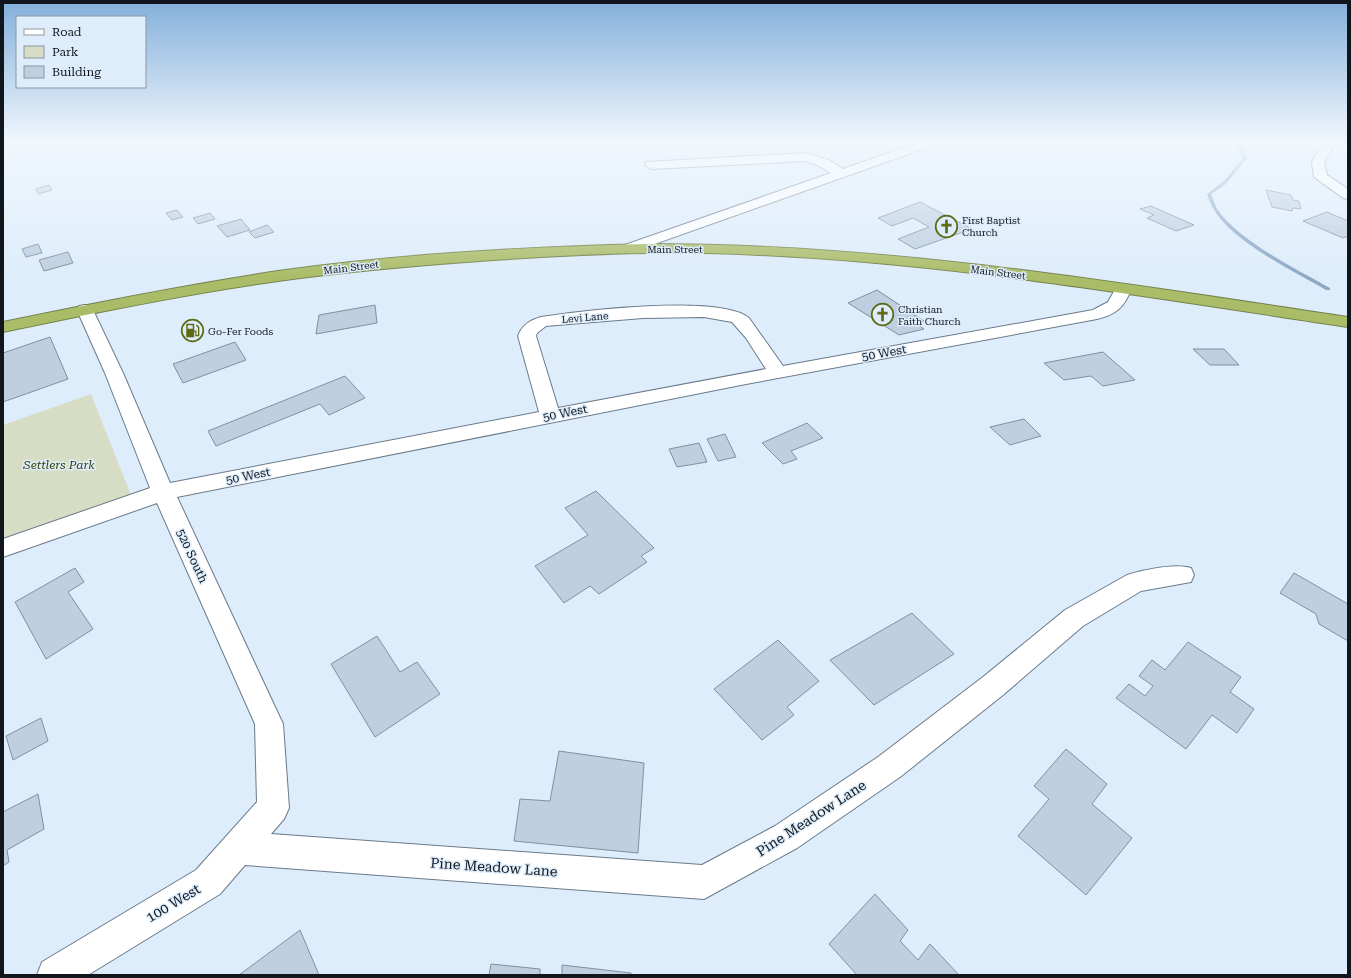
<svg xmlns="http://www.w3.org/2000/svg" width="1351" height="978" viewBox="0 0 1351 978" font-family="'Roboto Serif',serif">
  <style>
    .green { fill: #d7ddc4 }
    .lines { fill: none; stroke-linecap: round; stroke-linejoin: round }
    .stream { fill: #8ca8c5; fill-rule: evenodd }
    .building { fill: #becfe1; stroke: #7f90a0 }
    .street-casing { stroke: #6a7a8a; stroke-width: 2 }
    .highway-casing { stroke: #75824d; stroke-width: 2 }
    .street { fill: #fff; fill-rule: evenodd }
    .highway { fill: #abbc68; fill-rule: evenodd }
    .labels { text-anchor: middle; stroke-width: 3; stroke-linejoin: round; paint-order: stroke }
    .far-poi-label { font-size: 10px; fill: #10161c; stroke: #deedfb; text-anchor: start }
    .far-street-label { font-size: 10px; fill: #10161c; stroke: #deedfb }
    .street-label { font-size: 12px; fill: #10161c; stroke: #deedfb }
    .park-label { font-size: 12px; font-style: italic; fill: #384100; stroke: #deedfb }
    .near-street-label { font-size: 14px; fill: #10161c; stroke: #deedfb }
  </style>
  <rect width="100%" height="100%" fill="#deedfb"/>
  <!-- green -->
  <path class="green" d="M 91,394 L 132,498 L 3,549 L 3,425 Z"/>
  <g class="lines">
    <!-- stream -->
    <path class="stream" d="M 1235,140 L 1239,140 L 1247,158 L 1226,184 L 1211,194 C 1213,199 1215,204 1217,209 C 1239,241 1296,269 1330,288 L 1330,290 L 1326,290 C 1293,271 1231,241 1213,208 C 1210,204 1209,199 1207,194 L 1223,182 L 1243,158 Z"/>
  </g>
  <!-- building -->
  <g class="building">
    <path d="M 49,185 L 52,190 L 38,194 L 36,189 Z"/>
    <path d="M 1266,190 L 1291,195 L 1293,200 L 1299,201 L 1301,209 L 1293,208 L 1292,211 L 1272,207 Z"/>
    <path d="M 920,202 L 972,229 L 915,249 L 898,239 L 929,227 L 913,218 L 892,226 L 878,218 Z"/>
    <path d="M 1151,206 L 1194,225 L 1176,231 L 1147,218 L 1154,215 L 1140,209 Z"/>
    <path d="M 177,210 L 183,217 L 172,220 L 166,213 Z"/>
    <path d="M 1327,212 L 1348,221 L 1348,236 L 1343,238 L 1303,221 Z"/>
    <path d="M 210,213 L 215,219 L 198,224 L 193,218 Z"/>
    <path d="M 241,219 L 250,230 L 227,237 L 217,226 Z"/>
    <path d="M 267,225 L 274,232 L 255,238 L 249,232 Z"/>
    <path d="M 38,244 L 42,253 L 26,257 L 22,249 Z"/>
    <path d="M 68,252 L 73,263 L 44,271 L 39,260 Z"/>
    <path d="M 877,290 L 924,321 L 917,324 L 924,329 L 899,335 L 848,303 Z"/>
    <path d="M 375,305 L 377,323 L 316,334 L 319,315 Z"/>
    <path d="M 50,337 L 68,379 L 3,402 L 3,353 Z"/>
    <path d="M 235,342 L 246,360 L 183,383 L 173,364 Z"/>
    <path d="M 1193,349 L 1224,349 L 1239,365 L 1210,365 Z"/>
    <path d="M 1103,352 L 1135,380 L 1103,386 L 1091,376 L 1064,380 L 1044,363 Z"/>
    <path d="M 345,376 L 365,398 L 329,415 L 320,404 L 216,446 L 208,431 Z"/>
    <path d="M 1024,419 L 1041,436 L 1010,445 L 990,427 Z"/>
    <path d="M 807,423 L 823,438 L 791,451 L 797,459 L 783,464 L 762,443 Z"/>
    <path d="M 725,434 L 736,457 L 718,461 L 707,439 Z"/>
    <path d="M 699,443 L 707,462 L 677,467 L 669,449 Z"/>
    <path d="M 596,491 L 654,548 L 641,556 L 647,562 L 599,594 L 590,586 L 564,603 L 535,566 L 588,535 L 565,508 Z"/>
    <path d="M 75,568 L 84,582 L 68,592 L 93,629 L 46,659 L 15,602 Z"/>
    <path d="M 1294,573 L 1348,604 L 1348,641 L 1319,624 L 1316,614 L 1280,593 Z"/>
    <path d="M 912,613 L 954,654 L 874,705 L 830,660 Z"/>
    <path d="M 377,636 L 400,672 L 417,662 L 440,694 L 375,737 L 331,664 Z"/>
    <path d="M 778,640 L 819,681 L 787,707 L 794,715 L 762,740 L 714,689 Z"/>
    <path d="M 1188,642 L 1241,677 L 1230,692 L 1254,709 L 1237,733 L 1212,715 L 1186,749 L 1116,698 L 1129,684 L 1145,696 L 1153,686 L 1139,676 L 1152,660 L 1165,670 Z"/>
    <path d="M 41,718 L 48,741 L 13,760 L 6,736 Z"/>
    <path d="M 1066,749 L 1107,784 L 1092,804 L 1132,838 L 1086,895 L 1018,836 L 1049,799 L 1034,786 Z"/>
    <path d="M 559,751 L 644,763 L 638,853 L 514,841 L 520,799 L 550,801 Z"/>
    <path d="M 38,794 L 44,829 L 7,850 L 9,862 L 3,866 L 3,812 Z"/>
    <path d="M 875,894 L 908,930 L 900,941 L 918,960 L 930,944 L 959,975 L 857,975 L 829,944 Z"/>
    <path d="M 300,930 L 319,975 L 239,975 Z"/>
    <path d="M 491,964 L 540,969 L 540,975 L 489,975 Z"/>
    <path d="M 562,965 L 631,973 L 631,975 L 562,975 Z"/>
  </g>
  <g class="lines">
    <defs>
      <g id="street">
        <path d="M 925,140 L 942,140 L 940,143 L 632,252 L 622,252 L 619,249 L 622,246 L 831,173 L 819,166 L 805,161 L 651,169 L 645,165 L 646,162 L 806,153 L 829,160 L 843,169 Z"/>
        <path d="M 1325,140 L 1337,140 L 1324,162 L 1327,175 L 1348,189 L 1348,199 L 1343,198 L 1314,177 L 1312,162 Z"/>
        <path d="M 1123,284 L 1129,286 L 1131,289 C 1125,307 1115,315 1097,319 L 746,384 L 177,497 L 283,724 L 289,808 L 284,819 L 271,834 L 702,865 L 775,826 L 878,757 L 983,677 L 1065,610 L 1127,575 C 1143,570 1175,563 1191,568 L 1194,575 L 1191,582 L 1141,591 L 1083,626 L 1003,695 L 900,777 L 797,848 L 704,899 L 245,865 L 220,894 L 88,975 L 37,975 L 42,962 L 196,870 L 257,802 L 255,724 L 157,503 L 3,557 L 3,539 L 150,488 L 105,373 L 77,310 L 79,306 L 85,305 L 91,306 L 93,310 L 123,373 L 170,483 L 539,412 L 518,336 C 522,325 530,320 541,317 C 580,311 720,294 749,318 L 783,366 L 1093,310 L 1108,302 L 1117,286 ZM 704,317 L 732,322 L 746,338 L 766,369 L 558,408 L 536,336 L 537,333 L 546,326 L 557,325 L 643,318 Z"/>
      </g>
      <path id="highway" d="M 645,244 C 881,243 1115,282 1348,317 L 1348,327 C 1135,295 921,258 705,253 C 635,252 565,255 494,260 C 422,265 350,271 278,281 C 185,294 94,313 3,332 L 3,322 C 94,303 186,285 278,271 C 399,254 523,247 645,244 Z"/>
    </defs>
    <!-- street casing -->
    <use href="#street" class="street-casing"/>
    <!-- highway casing -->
    <use href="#highway" class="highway-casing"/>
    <!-- street -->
    <use href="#street" class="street"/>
    <!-- highway -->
    <use href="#highway" class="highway"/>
  </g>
  <!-- sky -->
  <linearGradient id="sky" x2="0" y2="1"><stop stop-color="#83afda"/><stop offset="0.51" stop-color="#f0f7fd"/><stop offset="1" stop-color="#f0f7fd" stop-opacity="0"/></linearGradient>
  <rect width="1351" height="277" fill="url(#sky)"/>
  <!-- icons -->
  <defs>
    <symbol id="church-ring" viewBox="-11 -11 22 22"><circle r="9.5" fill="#deedfb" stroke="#5e6b14" stroke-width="1.5"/><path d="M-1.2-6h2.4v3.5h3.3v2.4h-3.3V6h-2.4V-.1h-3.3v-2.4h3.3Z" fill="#5e6b14"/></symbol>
    <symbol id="fuel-ring" viewBox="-11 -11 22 22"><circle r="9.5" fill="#deedfb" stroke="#5e6b14" stroke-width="1.5"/><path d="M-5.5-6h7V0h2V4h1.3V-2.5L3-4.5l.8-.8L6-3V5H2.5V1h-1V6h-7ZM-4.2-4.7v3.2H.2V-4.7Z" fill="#5e6b14"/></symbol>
  </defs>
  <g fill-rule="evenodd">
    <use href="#church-ring" x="934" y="214" width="25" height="25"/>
    <use href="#church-ring" x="870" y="302" width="25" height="25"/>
    <use href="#fuel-ring" x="180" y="318" width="25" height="25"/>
  </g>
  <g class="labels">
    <!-- far-poi labels -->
    <g class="far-poi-label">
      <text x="962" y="224">First Baptist<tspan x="962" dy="12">Church</tspan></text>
      <text x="898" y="313">Christian<tspan x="898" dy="12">Faith Church</tspan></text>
      <text x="208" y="335">Go-Fer Foods</text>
    </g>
    <!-- far-street labels -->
    <g class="far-street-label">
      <text x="675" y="253">Main Street</text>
      <text transform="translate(351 267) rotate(-7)" y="4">Main Street</text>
      <text transform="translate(998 272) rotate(7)" y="4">Main Street</text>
      <text transform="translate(585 317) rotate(-5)" y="4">Levi Lane</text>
    </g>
    <!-- street labels -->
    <g class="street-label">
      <text transform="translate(884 353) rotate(-10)" y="4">50 West</text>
      <text transform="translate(565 413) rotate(-11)" y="4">50 West</text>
      <text transform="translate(248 476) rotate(-11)" y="4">50 West</text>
      <text transform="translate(192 556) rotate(65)" y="4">520 South</text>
    </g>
    <!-- park labels -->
    <g class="park-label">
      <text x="59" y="469">Settlers Park</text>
    </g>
    <!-- near-street labels -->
    <g class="near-street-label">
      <text transform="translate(811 818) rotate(-33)" y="5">Pine Meadow Lane</text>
      <text transform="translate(494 867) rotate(4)" y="5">Pine Meadow Lane</text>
      <text transform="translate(173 903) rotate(-31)" y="5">100 West</text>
    </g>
  </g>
  <!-- border -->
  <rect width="1351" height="978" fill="none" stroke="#10161c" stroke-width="8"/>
  <!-- legend -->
  <rect x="16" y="16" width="130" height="72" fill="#deedfb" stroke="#8c97a2"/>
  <rect x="24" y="29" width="20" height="6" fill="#ffffff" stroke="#8c97a2"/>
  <text x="52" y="36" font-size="12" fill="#10161c">Road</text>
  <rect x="24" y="46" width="20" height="12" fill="#d7ddc4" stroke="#8c97a2"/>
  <text x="52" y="56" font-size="12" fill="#10161c">Park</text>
  <rect x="24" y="66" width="20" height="12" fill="#becfe1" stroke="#8c97a2"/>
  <text x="52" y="76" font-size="12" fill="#10161c">Building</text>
</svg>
